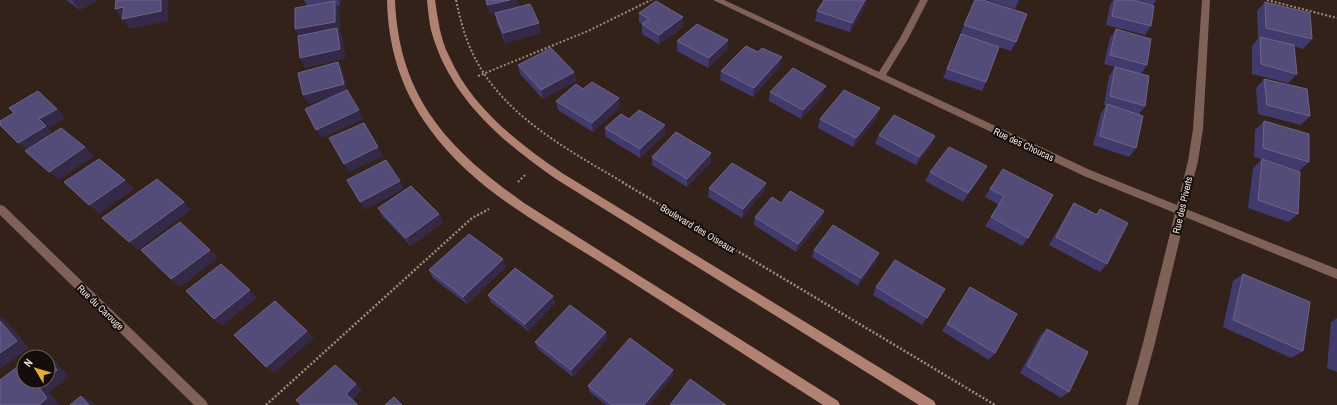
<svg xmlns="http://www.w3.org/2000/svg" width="1337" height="405" viewBox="0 0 1337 405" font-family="'Archivo Narrow',sans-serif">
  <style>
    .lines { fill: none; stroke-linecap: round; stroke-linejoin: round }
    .path-far1 { stroke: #998b84; stroke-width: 2; stroke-dasharray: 2 2; stroke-linecap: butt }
    .path { stroke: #998b84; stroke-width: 2.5; stroke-dasharray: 2 2; stroke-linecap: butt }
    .street { fill: #7f6157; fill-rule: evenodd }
    .secondary { fill: #b18272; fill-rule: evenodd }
    .wall { fill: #413b6d }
    .shaded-wall { fill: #342947 }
    .building { fill: #534c79; stroke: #6c6489 }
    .labels { text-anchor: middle; stroke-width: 4; stroke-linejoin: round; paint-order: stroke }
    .street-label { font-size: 10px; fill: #ede1dc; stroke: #150d0a }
  </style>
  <rect width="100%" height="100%" fill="#33221a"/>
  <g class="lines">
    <!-- path-far1 -->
    <g class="path-far1">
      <path d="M 456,0 C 460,18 464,35 472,52 C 501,115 567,149 624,183"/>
      <path d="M 1267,0 L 1337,18"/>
      <path d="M 478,76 L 588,31 L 651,0"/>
      <path d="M 518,182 L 526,174"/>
    </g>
    <!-- path -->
    <g class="path">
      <path d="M 622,182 L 995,405"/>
      <path d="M 266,405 L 472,218 L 489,209"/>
    </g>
    <!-- street -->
    <g class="street">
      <path d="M 713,0 L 724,0 L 879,72 L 900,38 L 920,0 L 928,0 L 908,39 L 886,75 L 1090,170 L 1177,205 L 1188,161 L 1193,129 L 1202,0 L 1210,0 L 1203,129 L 1198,161 L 1186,209 L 1337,269 L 1337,279 L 1185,217 L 1155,343 L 1138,405 L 1126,405 L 1143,343 L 1175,213 L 1084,176 Z"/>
      <path d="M 0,205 L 4,206 L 206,401 L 208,405 L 194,405 L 0,215 Z"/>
    </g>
    <!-- secondary -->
    <g class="secondary">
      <path d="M 387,0 L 395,0 C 399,98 448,149 524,203 L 838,401 L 840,405 L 823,405 C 751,359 680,313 608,267 C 545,227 473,190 429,128 C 401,90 388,47 387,0 Z"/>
      <path d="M 427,0 L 435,0 C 438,19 440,39 449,56 C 472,108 517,142 562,173 L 934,401 L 936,405 L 919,405 L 556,179 C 501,141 449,97 431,30 C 429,21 428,10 427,0 Z"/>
    </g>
  </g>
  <!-- wall -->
  <g class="wall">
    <path d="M 66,0 L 98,0 L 80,10 Z"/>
    <path d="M 304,0 L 341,0 L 340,5 L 337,6 L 339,10 L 340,31 L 339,31 L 342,37 L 345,58 L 305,68 L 299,36 L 295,29 L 307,6 Z"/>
    <path d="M 518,0 L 519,7 L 541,33 L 505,43 L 497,23 L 495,13 L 504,11 L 489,14 Z"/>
    <path d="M 975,0 L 1016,42 L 1011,51 L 999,47 L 986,82 L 982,91 L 943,78 L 961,35 L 960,35 Z"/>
    <path d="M 987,0 L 1019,0 L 1015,9 Z"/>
    <path d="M 1113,0 L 1156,0 L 1153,5 L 1151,26 L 1145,35 L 1106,25 L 1110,5 Z"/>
    <path d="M 1265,2 L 1312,39 L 1303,49 L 1294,46 L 1297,74 L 1288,83 L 1252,74 L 1252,46 L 1259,37 L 1258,37 L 1257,11 Z"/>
    <path d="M 866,4 L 850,32 L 815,21 L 817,11 Z"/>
    <path d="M 639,13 L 683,27 L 659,44 L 642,34 L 642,24 L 639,22 Z"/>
    <path d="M 1116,29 L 1147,65 L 1141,74 L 1145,106 L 1139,114 L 1136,148 L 1129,157 L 1093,145 L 1101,113 L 1106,106 L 1104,105 L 1109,76 L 1115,67 L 1104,64 L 1110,38 Z"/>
    <path d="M 728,40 L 727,50 L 708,68 L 677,51 L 677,41 Z"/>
    <path d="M 518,65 L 574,72 L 576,81 L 543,99 L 520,74 Z"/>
    <path d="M 780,66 L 753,97 L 720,80 L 721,71 Z"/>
    <path d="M 1264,79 L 1310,116 L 1301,125 L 1258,114 L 1256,88 Z"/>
    <path d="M 583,89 L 620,107 L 593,132 L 558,110 L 556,101 Z"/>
    <path d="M 770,92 L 823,95 L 801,119 L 769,101 Z"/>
    <path d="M 877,117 L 853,147 L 818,128 L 820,119 Z"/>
    <path d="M 629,119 L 665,134 L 640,158 L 606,137 L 605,128 Z"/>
    <path d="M 1264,121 L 1309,162 L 1299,171 L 1262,159 L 1298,214 L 1288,222 L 1248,208 L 1253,168 L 1262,159 L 1254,157 L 1255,130 Z"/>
    <path d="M 879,135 L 935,136 L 931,145 L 916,165 L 875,144 Z"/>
    <path d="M 652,157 L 711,162 L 687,187 L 652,165 Z"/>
    <path d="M 930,172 L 982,175 L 963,202 L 925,181 Z"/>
    <path d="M 766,183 L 764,191 L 742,218 L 708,197 L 709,188 Z"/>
    <path d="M 990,189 L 1053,195 L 1028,238 L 1022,246 L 985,226 L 999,205 L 985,197 Z"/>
    <path d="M 781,203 L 822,220 L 796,252 L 754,225 L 755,217 Z"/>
    <path d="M 1074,203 L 1096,214 L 1100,209 L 1107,264 L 1100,272 L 1049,245 L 1068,212 Z"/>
    <path d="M 378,208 L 439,214 L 443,222 L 411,246 L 383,217 Z"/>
    <path d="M 814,250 L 876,261 L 858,286 L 812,257 Z"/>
    <path d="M 503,259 L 506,267 L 467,304 L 433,278 L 429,270 Z"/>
    <path d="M 1243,274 L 1303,351 L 1291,358 L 1223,327 L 1233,281 Z"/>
    <path d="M 876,287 L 945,289 L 922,325 L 873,295 Z"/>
    <path d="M 970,287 L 995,353 L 989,360 L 942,331 Z"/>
    <path d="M 488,295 L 553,296 L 555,303 L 528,331 L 491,302 Z"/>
    <path d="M 1337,318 L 1337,372 L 1327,368 L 1331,322 Z"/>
    <path d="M 1047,329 L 1069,392 L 1061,398 L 1020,373 L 1040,336 Z"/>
    <path d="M 606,332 L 607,339 L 573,377 L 538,349 L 535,342 Z"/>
    <path d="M 673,370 L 673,376 L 649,405 L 606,405 L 590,392 L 588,386 Z"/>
  </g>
  <!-- shaded-wall -->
  <g class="shaded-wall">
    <path d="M 74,0 L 98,0 L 80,10 L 72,1 Z"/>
    <path d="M 161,0 L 168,0 L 168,21 L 130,29 L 122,19 Z"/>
    <path d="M 338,0 L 341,0 L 340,5 Z"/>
    <path d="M 510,0 L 518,0 L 519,8 L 489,14 L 487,5 Z"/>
    <path d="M 865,0 L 867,0 L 866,4 L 850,32 L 852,23 Z"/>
    <path d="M 335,1 L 339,10 L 340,31 L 339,31 L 342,37 L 345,58 L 305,68 L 300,58 L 300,39 L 295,29 Z"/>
    <path d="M 124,7 L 122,19 L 115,9 Z"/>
    <path d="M 683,17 L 683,27 L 659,44 L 659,35 Z"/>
    <path d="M 539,23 L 541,33 L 505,43 L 503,33 Z"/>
    <path d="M 728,40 L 727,50 L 708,68 L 709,58 Z"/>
    <path d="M 782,57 L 780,66 L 753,97 L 754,88 Z"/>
    <path d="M 338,62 L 343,71 L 348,93 L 309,104 L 303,95 Z"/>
    <path d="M 574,72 L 576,81 L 543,99 L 541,90 Z"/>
    <path d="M 826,86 L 823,95 L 801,119 L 803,110 Z"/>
    <path d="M 619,98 L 620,107 L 593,132 L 592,123 Z"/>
    <path d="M 880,108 L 877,117 L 853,147 L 856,138 Z"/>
    <path d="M 57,109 L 66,118 L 48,128 L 39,119 Z"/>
    <path d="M 359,110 L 364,119 L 322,138 L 316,130 Z"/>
    <path d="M 665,125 L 665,134 L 640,158 L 640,149 Z"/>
    <path d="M 46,126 L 55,135 L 28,151 L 18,143 Z"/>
    <path d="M 935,136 L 931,145 L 916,165 L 919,157 Z"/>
    <path d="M 85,147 L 94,156 L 59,180 L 49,172 Z"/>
    <path d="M 378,147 L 383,156 L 349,172 L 344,164 Z"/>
    <path d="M 711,153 L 711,162 L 687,187 L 687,179 Z"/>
    <path d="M 987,166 L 982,175 L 963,202 L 968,193 Z"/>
    <path d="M 125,180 L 134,189 L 99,214 L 89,205 Z"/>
    <path d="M 400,181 L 404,189 L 365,210 L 360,202 Z"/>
    <path d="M 766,183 L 764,191 L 742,218 L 743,209 Z"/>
    <path d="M 184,202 L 191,210 L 138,250 L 129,242 Z"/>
    <path d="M 824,211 L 822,220 L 796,252 L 798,244 Z"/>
    <path d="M 439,214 L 443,222 L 411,246 L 406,238 Z"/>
    <path d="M 210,250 L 218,258 L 180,287 L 171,279 Z"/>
    <path d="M 879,253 L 876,261 L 858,286 L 861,278 Z"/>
    <path d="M 503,259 L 506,267 L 467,304 L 463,297 Z"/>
    <path d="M 250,290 L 257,298 L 222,326 L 214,319 Z"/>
    <path d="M 553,296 L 555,303 L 528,331 L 525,324 Z"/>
    <path d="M 0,316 L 4,318 L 29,348 L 0,369 Z"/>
    <path d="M 307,331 L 314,338 L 274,373 L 266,367 Z"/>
    <path d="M 606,332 L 607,339 L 573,377 L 571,370 Z"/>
    <path d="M 40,350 L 52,357 L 69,377 L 49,392 L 59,404 L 58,405 L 39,405 L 37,385 L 43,381 L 48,381 L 48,357 L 46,357 Z"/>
    <path d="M 673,370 L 673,376 L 649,405 L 644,405 Z"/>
    <path d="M 356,384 L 362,390 L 352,400 L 346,394 Z"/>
    <path d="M 81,396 L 93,403 L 95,405 L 89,405 Z"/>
  </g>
  <!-- building -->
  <g class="building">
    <path d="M 116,0 L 161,0 L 161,11 L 122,19 L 124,7 L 115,9 Z"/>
    <path d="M 486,0 L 510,0 L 487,5 Z"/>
    <path d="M 824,0 L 865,0 L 852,23 L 817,11 Z"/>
    <path d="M 975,0 L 983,0 L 1027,14 L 1016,42 L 964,25 Z"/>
    <path d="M 1115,0 L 1133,0 L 1154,6 L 1151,26 L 1112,16 Z"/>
    <path d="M 335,1 L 335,22 L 295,29 L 295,8 Z"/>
    <path d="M 656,1 L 683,17 L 659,35 L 642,24 L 649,19 L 639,13 Z"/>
    <path d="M 1265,2 L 1310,13 L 1312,39 L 1266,28 Z"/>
    <path d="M 530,4 L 539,23 L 503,33 L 495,13 Z"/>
    <path d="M 697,24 L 728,40 L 709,58 L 677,41 Z"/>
    <path d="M 337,28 L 340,49 L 300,58 L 298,36 Z"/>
    <path d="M 1116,29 L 1151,39 L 1147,65 L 1110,55 Z"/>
    <path d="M 961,34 L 999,47 L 986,82 L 947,69 Z"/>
    <path d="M 1260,37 L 1294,45 L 1297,74 L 1261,64 Z"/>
    <path d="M 746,46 L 758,52 L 762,48 L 782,57 L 754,88 L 721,71 Z"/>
    <path d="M 551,48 L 574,72 L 541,90 L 518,65 Z"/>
    <path d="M 338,62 L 344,84 L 303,95 L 298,73 Z"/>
    <path d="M 1115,67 L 1149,76 L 1145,106 L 1110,96 Z"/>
    <path d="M 793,68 L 826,86 L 803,110 L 770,92 Z"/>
    <path d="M 1264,79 L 1307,89 L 1310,116 L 1267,105 Z"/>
    <path d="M 592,82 L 619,98 L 592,123 L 556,101 L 576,84 L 583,89 Z"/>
    <path d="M 347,90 L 359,110 L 316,130 L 305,109 Z"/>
    <path d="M 844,90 L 880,108 L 856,138 L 820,119 Z"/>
    <path d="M 38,91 L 57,109 L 39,119 L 46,126 L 18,143 L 0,125 L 0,121 L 14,113 L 9,108 Z"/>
    <path d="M 1107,104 L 1143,116 L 1136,148 L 1100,136 Z"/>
    <path d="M 639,110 L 665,125 L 640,149 L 605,128 L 621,114 L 629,119 Z"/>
    <path d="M 894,115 L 935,136 L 919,157 L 879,135 Z"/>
    <path d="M 1264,121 L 1309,134 L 1309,162 L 1263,148 Z"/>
    <path d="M 364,123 L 378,147 L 344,164 L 329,138 Z"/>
    <path d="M 61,128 L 85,147 L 49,172 L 25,151 Z"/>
    <path d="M 676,132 L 711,153 L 687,179 L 652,157 Z"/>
    <path d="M 949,147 L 987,166 L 968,193 L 930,172 Z"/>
    <path d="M 99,159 L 125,180 L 89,205 L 64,182 Z"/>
    <path d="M 1262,159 L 1300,172 L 1298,214 L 1258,200 Z"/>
    <path d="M 386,160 L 400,181 L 360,202 L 347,180 Z"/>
    <path d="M 732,163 L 766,183 L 743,209 L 709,188 Z"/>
    <path d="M 1003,169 L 1053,195 L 1028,238 L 991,217 L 1004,196 L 990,189 Z"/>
    <path d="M 157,179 L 184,202 L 129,242 L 102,218 Z"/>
    <path d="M 411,186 L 439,214 L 406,238 L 378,208 Z"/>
    <path d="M 790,191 L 824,211 L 798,244 L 755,217 L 772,197 L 781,203 Z"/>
    <path d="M 1074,203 L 1097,215 L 1100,209 L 1128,223 L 1107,264 L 1056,237 Z"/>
    <path d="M 180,222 L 210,250 L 171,279 L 141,250 Z"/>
    <path d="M 833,225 L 879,253 L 861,278 L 814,250 Z"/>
    <path d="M 469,234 L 503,259 L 463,297 L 429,270 Z"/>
    <path d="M 895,260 L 945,289 L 927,318 L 876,287 Z"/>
    <path d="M 221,264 L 250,290 L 214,319 L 186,291 Z"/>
    <path d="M 515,268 L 553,296 L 525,324 L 488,295 Z"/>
    <path d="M 1243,274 L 1310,302 L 1303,351 L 1233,320 Z"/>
    <path d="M 970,287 L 1017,314 L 995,353 L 947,324 Z"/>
    <path d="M 275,301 L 307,331 L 266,367 L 234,335 Z"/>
    <path d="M 570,305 L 606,332 L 571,370 L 535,342 Z"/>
    <path d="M 0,321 L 17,341 L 0,353 Z"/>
    <path d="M 1047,329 L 1088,352 L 1069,392 L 1027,366 Z"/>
    <path d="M 630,338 L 673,370 L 644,405 L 612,405 L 588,386 Z"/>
    <path d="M 40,350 L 46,357 L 31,357 Z"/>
    <path d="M 48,359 L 57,370 L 48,377 Z"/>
    <path d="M 24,362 L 24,381 L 43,381 L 37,385 L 47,398 L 39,405 L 0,405 L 0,380 Z"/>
    <path d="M 335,365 L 356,384 L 346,394 L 357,404 L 357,405 L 301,405 L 296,400 Z"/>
    <path d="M 690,379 L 726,405 L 670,405 Z"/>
    <path d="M 81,396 L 89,405 L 70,405 Z"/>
    <path d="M 394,397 L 402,405 L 385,405 Z"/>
  </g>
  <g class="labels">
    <!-- street labels -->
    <g class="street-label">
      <text transform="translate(1024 144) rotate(25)" y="4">Rue des Choucas</text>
      <text transform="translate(1182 205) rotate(-77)" y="4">Rue des Piverts</text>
      <text transform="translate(698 228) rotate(31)" y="4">Boulevard des Oiseaux</text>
      <text transform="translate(101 307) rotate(44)" y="4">Rue du Carouge</text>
    </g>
  </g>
  <!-- north arrow -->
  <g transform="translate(36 369) rotate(308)"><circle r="19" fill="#150d0a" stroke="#6b625e"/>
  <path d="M0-3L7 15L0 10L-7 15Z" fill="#dfb034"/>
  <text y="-6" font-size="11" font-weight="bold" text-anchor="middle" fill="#ede1dc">N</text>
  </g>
</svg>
